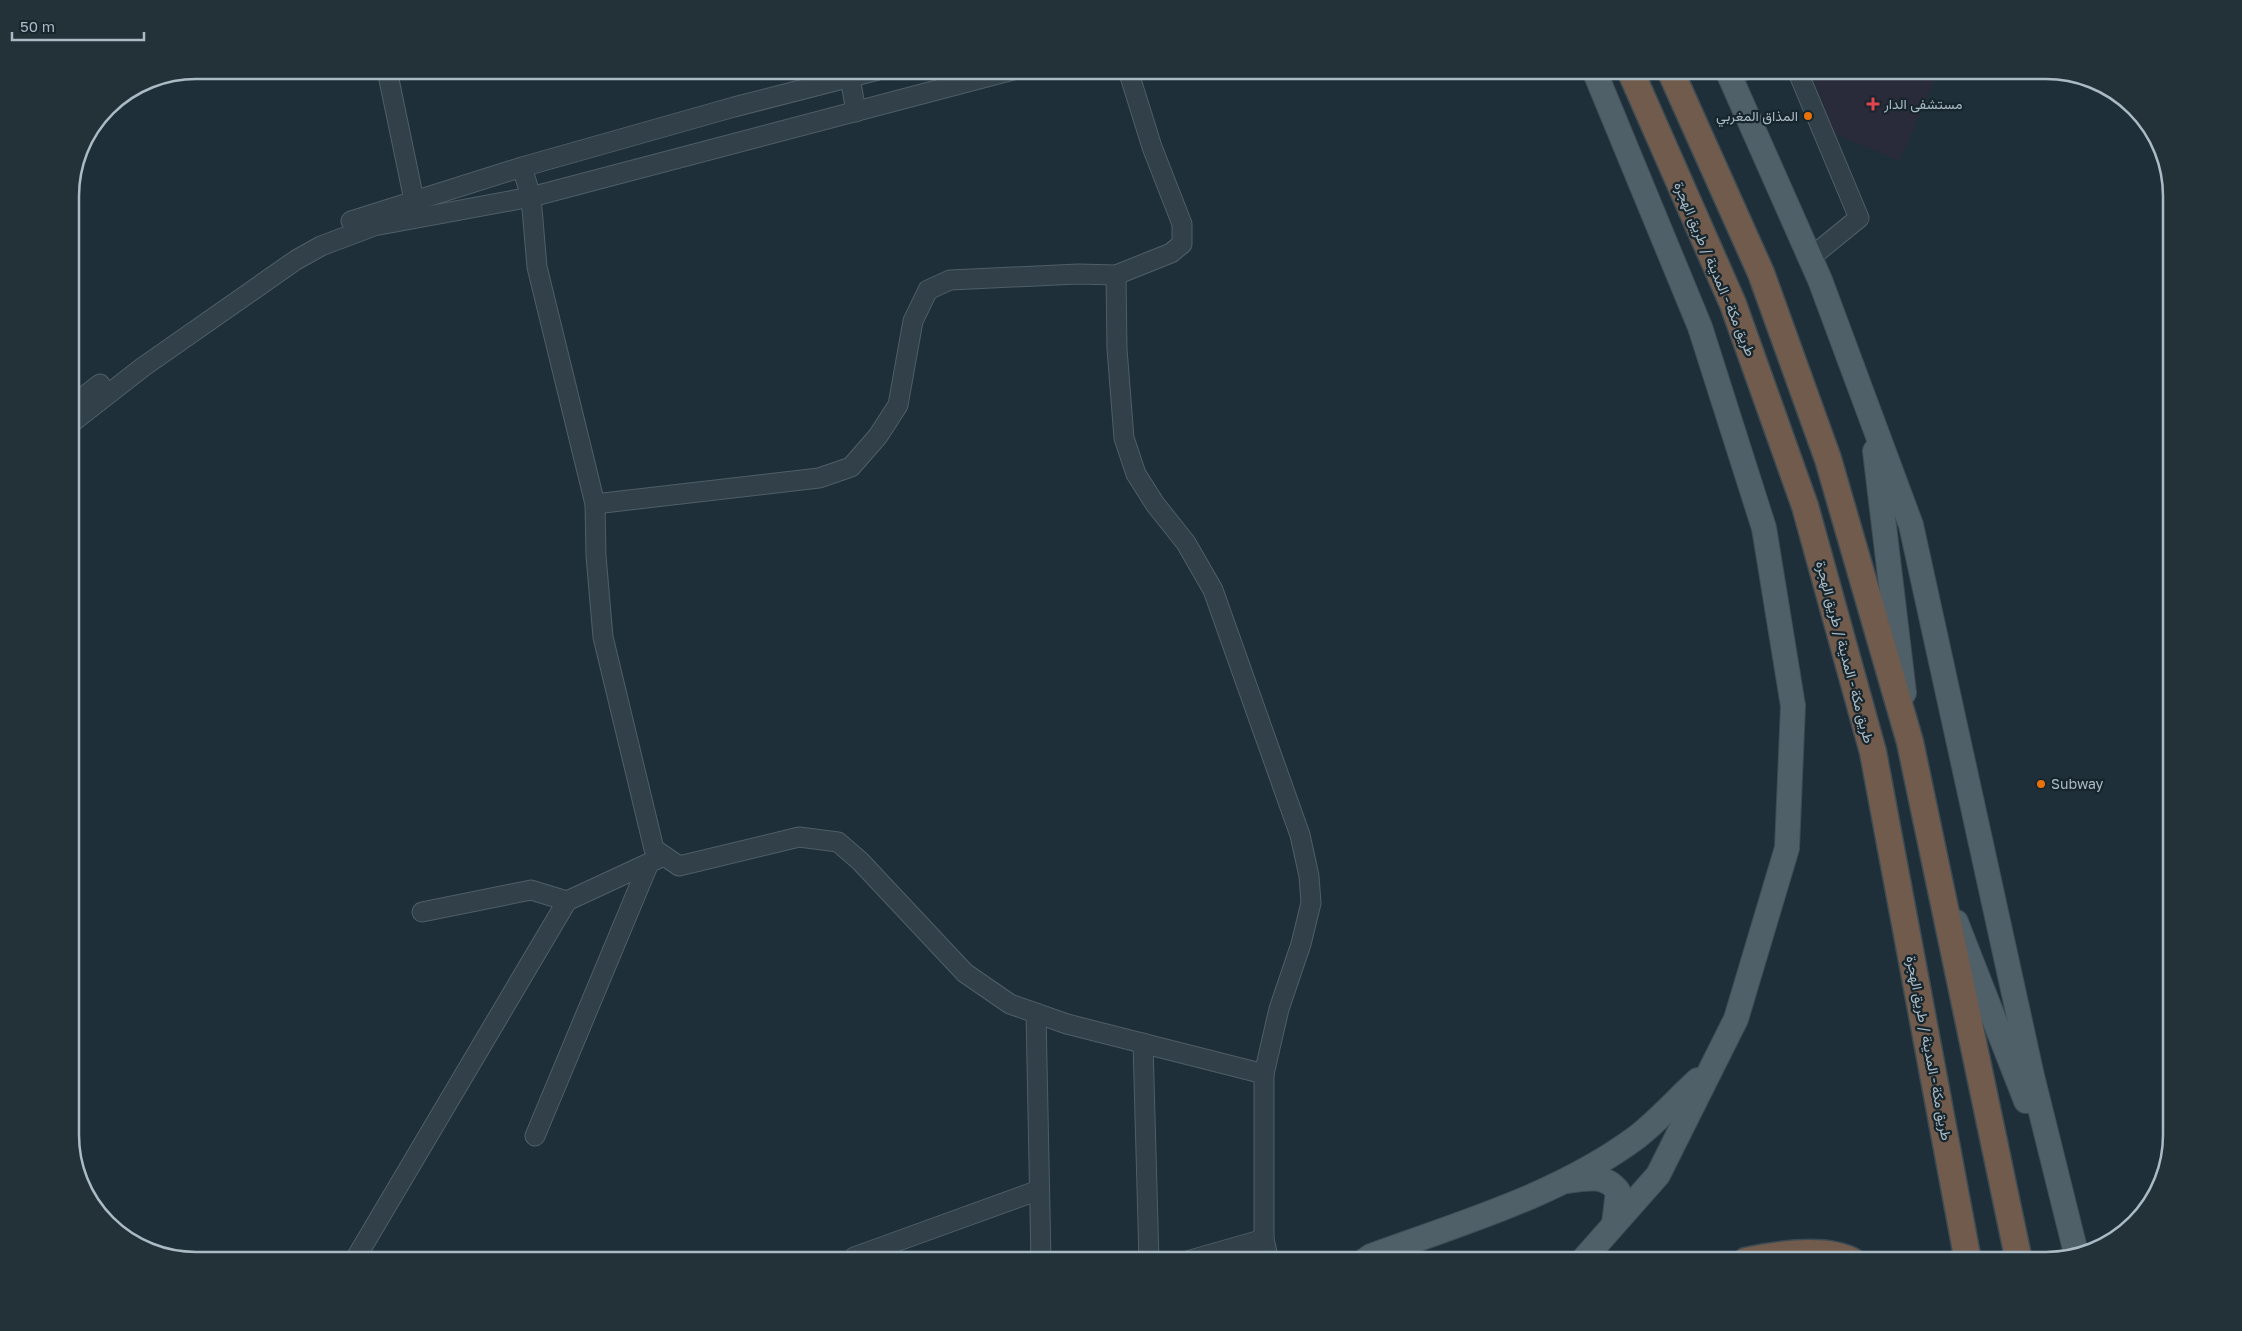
<svg xmlns="http://www.w3.org/2000/svg" width="2242" height="1331" viewBox="0 0 2242 1331" font-family="'Golos Text',Vazirmatn,sans-serif">
  <style>
    .medical { fill: #2a2b3a }
    .lines { fill: none; stroke-linecap: round; stroke-linejoin: round }
    .minor-casing { stroke: #4f5e67; stroke-width: 21 }
    .major-casing { stroke: #3e4c55; stroke-width: 26 }
    .highway-casing { stroke: #3c4b53; stroke-width: 29 }
    .minor { stroke: #314049; stroke-width: 19 }
    .major { stroke: #4f6069; stroke-width: 24 }
    .highway { stroke: #705b4d; stroke-width: 26 }
    .health-dot { fill: #e0444e; stroke: #17252d; stroke-width: 2 }
    .food-dot { fill: #e8710a; stroke: #17252d; stroke-width: 2 }
    .labels { text-anchor: middle; stroke-width: 4.5; stroke-linejoin: round; paint-order: stroke }
    .poi-label { font-size: 14px; fill: #abbbc6; stroke: #17252d; text-anchor: start }
    .street-label { font-size: 14px; fill: #abbbc6; stroke: #17252d }
    .rim { fill: none; stroke: #abbbc6; stroke-width: 2.5 }
  </style>
  <rect width="100%" height="100%" fill="#1e2f39"/>
  <!-- medical -->
  <path class="medical" d="M 1814,70 L 1939,70 L 1899,161 L 1834,133 L 1812,74 Z"/>
  <g class="lines">
    <defs>
      <g id="minor">
        <path d="M 387,70 L 414,200"/>
        <path d="M 1797,70 L 1859,218 L 1810,258"/>
        <path d="M 850,77 L 856,112"/>
        <path d="M 1730,77 L 1745,70"/>
        <path d="M 522,167 L 531,197 L 537,267 L 595,504 L 596,556 L 603,637 L 654,849 L 679,866 L 799,837 L 838,842 L 860,861 L 965,973 L 1010,1004 L 1067,1024 L 1264,1074"/>
        <path d="M 351,221 L 522,167 L 734,107 L 878,70"/>
        <path d="M 1116,275 L 1117,349 L 1124,438 L 1136,474 L 1155,504 L 1186,543 L 1213,590 L 1300,835 L 1309,876 L 1311,903 L 1301,944 L 1279,1009 L 1264,1074 L 1264,1239 L 1269,1261"/>
        <path d="M 70,407 L 100,384"/>
        <path d="M 70,424 L 143,367 L 296,260 L 321,246 L 374,226 L 531,197 L 1013,70"/>
        <path d="M 595,504 L 819,478 L 851,467 L 878,436 L 898,405 L 913,321 L 928,290 L 950,280 L 1078,274 L 1116,275 L 1171,253 L 1182,244 L 1182,224 L 1152,147 L 1128,70"/>
        <path d="M 422,912 L 531,890 L 567,901"/>
        <path d="M 1036,1013 L 1041,1261"/>
        <path d="M 1143,1043 L 1149,1261"/>
        <path d="M 535,1136 L 649,863"/>
        <path d="M 854,1257 L 1039,1190"/>
        <path d="M 354,1261 L 567,901 L 664,856"/>
        <path d="M 1187,1261 L 1264,1239"/>
      </g>
      <g id="major">
        <path d="M 1727,70 L 1820,280 L 1911,525 L 2032,1076 L 2076,1253"/>
        <path d="M 1875,451 L 1904,693"/>
        <path d="M 1956,922 L 2026,1101"/>
        <path d="M 1568,1181 C 1587,1178 1605,1174 1618,1191 L 1614,1224"/>
        <path d="M 1364,1261 L 1371,1256 C 1461,1223 1559,1195 1637,1137 C 1659,1120 1678,1098 1698,1080"/>
        <path d="M 1582,1261 L 1658,1175 L 1736,1019 L 1787,848 L 1793,706 L 1764,528 L 1700,327 L 1594,70"/>
      </g>
      <g id="highway">
        <path d="M 1630,70 L 1733,304 L 1805,506 L 1873,752 L 1968,1261"/>
        <path d="M 1670,70 L 1761,273 L 1828,459 L 1910,742 L 2019,1261"/>
        <path d="M 1746,1261 C 1774,1255 1825,1247 1852,1261"/>
      </g>
    </defs>
    <!-- minor casing -->
    <use href="#minor" class="minor-casing"/>
    <!-- major casing -->
    <use href="#major" class="major-casing"/>
    <!-- highway casing -->
    <use href="#highway" class="highway-casing"/>
    <!-- minor -->
    <use href="#minor" class="minor"/>
    <!-- major -->
    <use href="#major" class="major"/>
    <!-- highway -->
    <use href="#highway" class="highway"/>
  </g>
  <!-- markers -->
  <path class="health-dot" d="M1870.5 96.5h5v5h5v5h-5v5h-5v-5h-5v-5h5z"/>
  <g class="food-dot">
    <circle cx="1808" cy="116" r="5"/>
    <circle cx="2041" cy="784" r="5"/>
  </g>
  <g class="labels">
    <!-- poi labels -->
    <g class="poi-label">
      <text x="1884" y="109">مستشفى الدار</text>
      <text x="1798" y="121" text-anchor="end">المذاق المغربي</text>
      <text x="2051" y="789">Subway</text>
    </g>
    <!-- street labels -->
    <g class="street-label">
      <text transform="translate(1715 269) rotate(67)" y="5">طريق مكة - المدينة / طريق الهجرة</text>
      <text transform="translate(1845 652) rotate(75)" y="5">طريق مكة - المدينة / طريق الهجرة</text>
      <text transform="translate(1929 1048) rotate(79)" y="5">طريق مكة - المدينة / طريق الهجرة</text>
    </g>
  </g>
  <!-- crop -->
  <path d="M0 0H2242V1331H0ZM196 79H2046A117 117 0 0 1 2163 196V1135A117 117 0 0 1 2046 1252H196A117 117 0 0 1 79 1135V196A117 117 0 0 1 196 79Z" fill="#233139" fill-rule="evenodd"/>
  <path class="rim" d="M196 79H2046A117 117 0 0 1 2163 196V1135A117 117 0 0 1 2046 1252H196A117 117 0 0 1 79 1135V196A117 117 0 0 1 196 79Z"/>
  <!-- scale -->
  <path d="M12 32v8h132v-8" fill="none" stroke="#abbbc6" stroke-width="2.5"/>
  <text x="20" y="32" font-size="15" fill="#abbbc6" stroke="#17252d" stroke-width="4" paint-order="stroke">50 m</text>
</svg>
